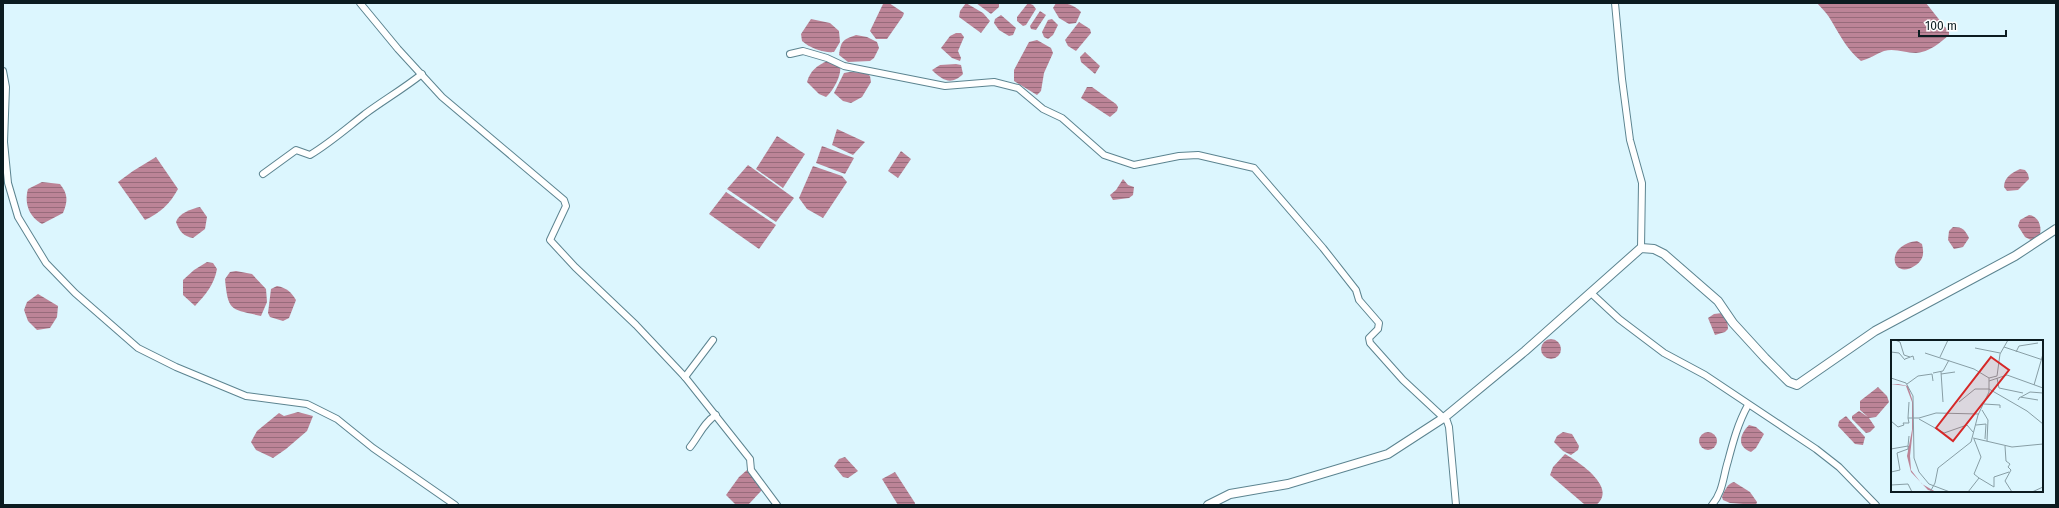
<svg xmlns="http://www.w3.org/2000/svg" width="2059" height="508" viewBox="0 0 2059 508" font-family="'Fira Sans',sans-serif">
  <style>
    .water { fill: url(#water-rules) }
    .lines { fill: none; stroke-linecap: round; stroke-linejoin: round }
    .minor-casing { stroke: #5c8490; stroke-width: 8 }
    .tertiary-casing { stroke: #5c8490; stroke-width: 10 }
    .minor { stroke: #fff; stroke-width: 6 }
    .tertiary { stroke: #fff; stroke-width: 8 }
    .inset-river { fill: none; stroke: #bc8497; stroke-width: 2 }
    .inset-road { fill: none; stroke: #889ea5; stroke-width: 1 }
    .view { fill: #d62828; fill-opacity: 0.15; stroke: #d62828; stroke-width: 2 }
    .inset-edge { fill: none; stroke: #0b1b20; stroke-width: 2 }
  </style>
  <defs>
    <pattern id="water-rules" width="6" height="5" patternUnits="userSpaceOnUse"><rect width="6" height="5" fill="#bc8497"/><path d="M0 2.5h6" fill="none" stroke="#976b7b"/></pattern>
  </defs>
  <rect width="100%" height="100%" fill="#dcf6fe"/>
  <!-- water -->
  <g class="water">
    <path d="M 889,3 L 904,13 L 903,16 L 887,39 L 876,39 L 870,31 L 883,4 Z"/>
    <path d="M 966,3 L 983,13 L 990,21 L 981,33 L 959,17 L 960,11 Z"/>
    <path d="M 976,3 L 999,3 L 999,7 L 991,14 Z"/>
    <path d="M 1028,3 L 1033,5 L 1036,9 L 1026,25 L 1023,26 L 1017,21 L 1017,17 Z"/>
    <path d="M 1056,3 C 1067,3 1073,4 1081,12 L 1076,23 L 1069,24 L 1059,18 L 1053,8 Z"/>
    <path d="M 1817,3 L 1926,3 L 1949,32 L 1949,35 C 1940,43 1929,52 1916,53 C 1905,53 1895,48 1884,51 C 1876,54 1869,59 1861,61 C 1846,49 1839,33 1829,17 C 1826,12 1821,8 1817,3 Z"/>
    <path d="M 1040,11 L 1046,15 L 1036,30 L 1031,29 L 1030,26 Z"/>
    <path d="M 1001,15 L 1016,28 L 1013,35 L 1009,36 L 999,30 L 994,23 L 995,19 Z"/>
    <path d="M 811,19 L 830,23 L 839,31 L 840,42 L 834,52 C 823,53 810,48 802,41 L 801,34 Z"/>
    <path d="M 1052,19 L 1058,25 L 1053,35 L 1048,39 L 1044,37 L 1042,32 L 1048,20 Z"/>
    <path d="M 1079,22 L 1090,29 L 1091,33 L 1076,51 L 1068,46 L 1065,40 Z"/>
    <path d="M 956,33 L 961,33 L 964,37 L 958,51 L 961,58 L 960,61 L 952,58 L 941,48 L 950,36 Z"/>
    <path d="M 856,35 L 867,37 L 877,42 L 879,48 L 874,58 L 870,61 L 848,62 L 839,55 C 841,41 842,40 856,35 Z"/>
    <path d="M 1037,40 L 1051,48 L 1053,53 L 1044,73 L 1041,91 L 1037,95 L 1014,81 L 1014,70 L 1029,42 Z"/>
    <path d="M 1085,52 L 1100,66 L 1095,74 L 1081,62 L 1080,57 Z"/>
    <path d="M 828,61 L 840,66 C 842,75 833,91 826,97 L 819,94 L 807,82 C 810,71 817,65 828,61 Z"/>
    <path d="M 956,64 L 961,65 L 963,74 C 951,86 942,80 932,70 L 940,65 Z"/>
    <path d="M 850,72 L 866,73 L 870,76 L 871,82 L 862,97 L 851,103 L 843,101 L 834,93 L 844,73 Z"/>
    <path d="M 1087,87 L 1092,87 L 1116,104 L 1118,107 L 1117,111 L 1110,117 L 1081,98 Z"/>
    <path d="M 837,129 L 865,142 L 853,155 L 832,145 Z"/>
    <path d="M 777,136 L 805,154 L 783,188 L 756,169 Z"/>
    <path d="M 822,146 L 854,158 L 845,174 L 816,163 Z"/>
    <path d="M 901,151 L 911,159 L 898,178 L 888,171 Z"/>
    <path d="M 156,157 L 178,189 C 170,204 160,213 145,220 L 118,182 L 133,171 Z"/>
    <path d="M 748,165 L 794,198 L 776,222 L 727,189 Z"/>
    <path d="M 813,166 L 842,176 L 847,182 L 823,218 L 807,209 L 799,198 Z"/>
    <path d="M 2020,169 L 2025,170 L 2028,174 L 2029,179 L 2018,190 L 2007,191 L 2004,187 C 2004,177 2012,173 2020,169 Z"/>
    <path d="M 1123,179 L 1128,185 L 1134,187 L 1133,195 L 1129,198 L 1113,200 L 1110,195 L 1116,190 Z"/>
    <path d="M 42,182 L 60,184 C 68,194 68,201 63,213 L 42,224 C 29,217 24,203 28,189 Z"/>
    <path d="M 726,192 L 776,225 L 759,249 L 709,214 Z"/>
    <path d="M 200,207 L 207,217 L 205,229 L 193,238 C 183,236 180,232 176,222 C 179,213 191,209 200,207 Z"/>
    <path d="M 2029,215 C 2038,216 2042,226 2040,234 L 2033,241 L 2025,237 L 2018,226 L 2020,220 Z"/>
    <path d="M 1953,227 C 1963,227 1965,230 1969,238 L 1963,247 L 1954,249 L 1948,240 L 1949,231 Z"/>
    <path d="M 1917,241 L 1922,244 C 1924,253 1924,259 1916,265 C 1892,282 1883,245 1917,241 Z"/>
    <path d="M 207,262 L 213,263 L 217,269 C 214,285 206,294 195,306 L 183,295 L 183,280 L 194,270 Z"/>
    <path d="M 236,271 L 252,274 L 266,289 L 267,302 L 261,316 C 231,309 228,312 225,279 L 230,272 Z"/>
    <path d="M 277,286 C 287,288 291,292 296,300 L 289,318 L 283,321 L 270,317 L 268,313 L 271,289 Z"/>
    <path d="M 38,294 L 58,306 L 57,317 L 50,328 L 37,330 L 28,321 L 24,310 L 27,302 Z"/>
    <path d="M 1722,313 L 1727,318 L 1728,329 L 1725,332 L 1715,335 L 1708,318 L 1714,314 Z"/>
    <circle cx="1551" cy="349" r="10"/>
    <path d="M 1878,387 L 1887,396 L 1889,402 L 1876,417 L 1869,418 L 1875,427 L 1870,432 L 1866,433 L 1852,419 L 1852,416 L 1859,411 L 1868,417 L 1860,410 L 1860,401 Z"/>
    <path d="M 298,412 L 313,416 L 307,431 L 286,449 L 273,458 L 256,450 L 251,442 L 257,431 L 279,413 L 284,416 Z"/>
    <path d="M 1846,416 L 1865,437 L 1863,445 L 1855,444 L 1838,426 L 1839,421 Z"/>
    <path d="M 1749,425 L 1756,427 L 1764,434 L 1756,448 L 1751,452 C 1737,447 1739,435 1749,425 Z"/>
    <path d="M 1563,432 L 1572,434 L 1579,446 L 1578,450 L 1571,455 L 1563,451 L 1554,442 L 1557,436 Z"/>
    <circle cx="1708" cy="441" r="9"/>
    <path d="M 1565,454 C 1579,462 1618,488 1596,505 L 1584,504 L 1550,475 L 1553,467 Z"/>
    <path d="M 845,457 L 858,471 L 848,478 L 843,477 L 834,466 L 839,459 Z"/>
    <path d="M 747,470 L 762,490 L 748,505 L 736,505 L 726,495 L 739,477 Z"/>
    <path d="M 895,472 L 915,503 L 915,505 L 898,505 L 882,479 Z"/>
    <path d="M 1734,482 L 1750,492 L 1757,502 L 1756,505 L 1730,503 L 1723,500 L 1722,497 C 1724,491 1728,483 1734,482 Z"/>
  </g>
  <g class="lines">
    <defs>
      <g id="minor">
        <path d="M 360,3 L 398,49 L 442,97 L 564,200 L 566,206 L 550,240 L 575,267 L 636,325 L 685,377 L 750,459 L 751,470 L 777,505"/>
        <path d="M 1615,3 L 1622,79 L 1630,140 L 1642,183 L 1641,248"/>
        <path d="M 790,54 L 803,51 L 827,58 L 844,66 L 945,86 L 994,82 L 1018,88 L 1043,109 L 1062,118 L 1104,155 L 1134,165 L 1179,156 L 1198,155 L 1254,168 L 1323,248 L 1356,290 L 1359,300 L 1379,323 L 1378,329 L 1369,338 L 1370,343 L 1403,380 L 1447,421 L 1449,427 L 1456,505"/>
        <path d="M 3,71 L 6,87 L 4,142 L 8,183 L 18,217 L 46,263 L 75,293 L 138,348 L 176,367 L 246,396 L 307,404 L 337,419 L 373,448 L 455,505"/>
        <path d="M 263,174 L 296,150 L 310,155 C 330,143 347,128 365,114 C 384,100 403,89 422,74"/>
        <path d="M 1591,293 L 1619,319 L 1664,353 L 1705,375 L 1816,449 L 1839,467 L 1876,505"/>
        <path d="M 685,377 L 713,340"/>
        <path d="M 690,447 C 699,436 704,422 716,415"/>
        <path d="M 1712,505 C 1723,492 1723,477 1728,461 C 1733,442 1738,423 1748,405"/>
      </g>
      <path id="tertiary" d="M 1208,505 L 1230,494 L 1288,484 L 1388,454 L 1445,417 L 1525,351 L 1641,248 L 1654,249 L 1664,254 L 1718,301 L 1733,323 L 1765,358 L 1789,382 L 1797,385 L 1875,331 L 2015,256 L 2056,229"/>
    </defs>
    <!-- minor casing -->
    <use href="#minor" class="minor-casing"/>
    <!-- tertiary casing -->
    <use href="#tertiary" class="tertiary-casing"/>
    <!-- minor -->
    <use href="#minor" class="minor"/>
    <!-- tertiary -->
    <use href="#tertiary" class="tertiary"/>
  </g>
  <!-- overview -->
  <g transform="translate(1891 340)">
    <rect width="152" height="152" fill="#dcf6fe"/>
    <path d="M 0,44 L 7,44 L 17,46 L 22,62 L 22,89 L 19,116 L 20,130 L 31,144 L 45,152 L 37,150 L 20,132 L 16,116 L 21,90 L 21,62 L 15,46 Z" fill="#bc8497"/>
    <path class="inset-river" d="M 18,119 L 18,106"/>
    <path class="inset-road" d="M 4,0 L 9,2 L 13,15 L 19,17M 113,7 L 152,20M 84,8 L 109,13M 0,12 L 8,13 L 14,20M 125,12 L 128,6 L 147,3M 34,13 L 83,29 L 98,38 L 106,36 L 109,14 L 117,0M 49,17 L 57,0M 14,19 L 22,16 L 23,20M 50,32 L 52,62M 42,33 L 52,31 L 58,20M 50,34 L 64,32M 0,38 L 15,43 L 22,56 L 23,118 L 28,132 L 38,144 L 59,152M 106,38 L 108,48 L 132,53M 98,41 L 116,35 L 152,48M 16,44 L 27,36 L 41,34 L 42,41M 143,45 L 152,14M 130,57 L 139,52 L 152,53M 127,60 L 129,57 L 147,60M 18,62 L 17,78 L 28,78 L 45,73 L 88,74M 68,62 L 84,49 L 98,49 L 136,71 L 152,84M 93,64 L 109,65 L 109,68M 91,70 L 97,80 L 96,101M 28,79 L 53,93 L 76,85 L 82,92M 0,81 L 7,87 L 13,85 L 12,83 L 18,83 L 17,78M 85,85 L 95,84 L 94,99M 82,98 L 121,107 L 152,104M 83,99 L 90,117 L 83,134 L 88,138M 114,106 L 115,121 L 119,124 L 117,127 L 120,130 L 114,141 L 121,152M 0,109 L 17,106 L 18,96M 0,132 L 9,130 L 6,113 L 17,109 L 17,106M 0,145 L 17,144 L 21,152M 39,152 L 44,143 L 47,128 L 80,102 L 87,75 L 98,52 L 98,38M 77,152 L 88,138 L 103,147 L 103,137 L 118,132M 141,152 L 152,147"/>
    <path class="view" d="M 100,17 L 118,30 L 62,101 L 45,88 Z"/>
    <rect width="152" height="152" class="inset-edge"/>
  </g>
  <!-- border -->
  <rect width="2059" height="508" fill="none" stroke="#0b1b20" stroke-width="8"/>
  <!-- scale -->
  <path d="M1919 30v6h87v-6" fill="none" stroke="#0b1b20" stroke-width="2"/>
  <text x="1925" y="30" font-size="12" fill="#0b1b20" stroke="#fefefe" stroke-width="3" paint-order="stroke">100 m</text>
</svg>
